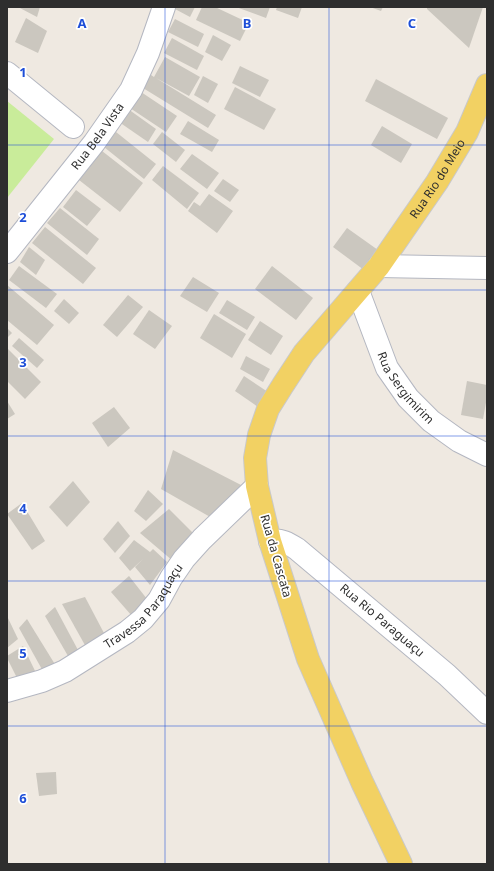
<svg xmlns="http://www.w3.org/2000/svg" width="494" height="871" viewBox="0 0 494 871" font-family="'Noto Sans',sans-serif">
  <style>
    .pitch { fill: #c9ec9a }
    .building { fill: #cbc7bf }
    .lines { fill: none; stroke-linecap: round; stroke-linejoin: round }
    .minor-casing { stroke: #b4b7c1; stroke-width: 24 }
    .major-casing { stroke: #c9c9c9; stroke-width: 24 }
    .minor { stroke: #fff; stroke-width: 22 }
    .major { stroke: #f2d163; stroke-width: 22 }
    .grid { fill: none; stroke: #1d4ed8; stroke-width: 1; stroke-opacity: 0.55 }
    .labels { text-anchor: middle; stroke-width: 3.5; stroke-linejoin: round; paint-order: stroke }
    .street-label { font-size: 12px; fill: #2e2e2e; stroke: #fff }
    .grid-label { font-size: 13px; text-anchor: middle; font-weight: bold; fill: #1d4ed8; stroke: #fff; stroke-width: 3.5; stroke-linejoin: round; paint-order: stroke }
  </style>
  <rect width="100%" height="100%" fill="#efe9e1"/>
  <!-- pitch -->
  <path class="pitch" d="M 7,101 L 54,139 L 7,198 Z"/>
  <!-- building -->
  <g class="building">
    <path d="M 18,7 L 40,7 L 37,17 Z"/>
    <path d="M 176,7 L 195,7 L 190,17 L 175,9 Z"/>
    <path d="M 202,7 L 215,7 L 249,23 L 240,41 L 196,20 Z"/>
    <path d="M 236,7 L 270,7 L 266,18 Z"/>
    <path d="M 277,7 L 302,7 L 298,18 L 276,10 Z"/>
    <path d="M 370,7 L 383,7 L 381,11 Z"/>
    <path d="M 427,7 L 483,7 L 469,48 L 427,9 Z"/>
    <path d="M 26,18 L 47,31 L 38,53 L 15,42 Z"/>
    <path d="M 175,19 L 204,34 L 198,47 L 168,32 Z"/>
    <path d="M 213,35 L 231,45 L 222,61 L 205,52 Z"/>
    <path d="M 172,38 L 204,56 L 197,70 L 164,53 Z"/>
    <path d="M 165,57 L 200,77 L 189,96 L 156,78 L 216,115 L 208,128 L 143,88 L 151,75 L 154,77 Z"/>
    <path d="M 240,66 L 269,80 L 260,97 L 232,83 Z"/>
    <path d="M 203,76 L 218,84 L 208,103 L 194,95 Z"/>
    <path d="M 376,79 L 448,118 L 437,139 L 365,101 Z"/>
    <path d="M 235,87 L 276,109 L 264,130 L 224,109 Z"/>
    <path d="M 138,90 L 177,116 L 166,132 L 127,106 Z"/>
    <path d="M 128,109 L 156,129 L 148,142 L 119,122 Z"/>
    <path d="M 188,121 L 219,140 L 212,152 L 180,134 Z"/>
    <path d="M 382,126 L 412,144 L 401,163 L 371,145 Z"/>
    <path d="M 116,132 L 156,164 L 144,179 L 104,147 Z"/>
    <path d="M 162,132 L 185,150 L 176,162 L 153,144 Z"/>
    <path d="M 102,151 L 143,183 L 120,212 L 79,180 Z"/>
    <path d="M 192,154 L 219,173 L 207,189 L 180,169 Z"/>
    <path d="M 163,166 L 199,193 L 187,209 L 152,180 Z"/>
    <path d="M 223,179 L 239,190 L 230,202 L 214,191 Z"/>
    <path d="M 76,190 L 101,209 L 87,226 L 63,207 Z"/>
    <path d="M 209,194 L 233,211 L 217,233 L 188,211 L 194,202 L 200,206 Z"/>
    <path d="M 60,208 L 99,239 L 87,255 L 47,223 Z"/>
    <path d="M 45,227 L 96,268 L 83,284 L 32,243 Z"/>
    <path d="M 347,228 L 378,250 L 364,270 L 333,247 Z"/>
    <path d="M 29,247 L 45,260 L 36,275 L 20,262 Z"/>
    <path d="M 19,266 L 57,294 L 46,308 L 9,280 Z"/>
    <path d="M 272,266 L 313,298 L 296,320 L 255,289 Z"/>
    <path d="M 193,277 L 219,293 L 207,312 L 180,296 Z"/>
    <path d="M 7,285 L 54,325 L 37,345 L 7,320 Z"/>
    <path d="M 128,295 L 143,307 L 117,337 L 103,325 Z"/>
    <path d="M 64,299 L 79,313 L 69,324 L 54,311 Z"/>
    <path d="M 227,300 L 255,317 L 247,330 L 219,313 Z"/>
    <path d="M 149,310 L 172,326 L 155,349 L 133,334 Z"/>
    <path d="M 214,314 L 246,334 L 232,358 L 200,338 Z"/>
    <path d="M 260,321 L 283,336 L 271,355 L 248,340 Z"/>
    <path d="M 7,328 L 12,333 L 7,338 Z"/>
    <path d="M 19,338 L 44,360 L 37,368 L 12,346 Z"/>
    <path d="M 7,348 L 41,382 L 25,399 L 7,381 Z"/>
    <path d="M 246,356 L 270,369 L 263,382 L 240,369 Z"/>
    <path d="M 244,376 L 271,394 L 261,409 L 235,391 Z"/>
    <path d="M 467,381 L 487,385 L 487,397 L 483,419 L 461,415 Z"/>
    <path d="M 7,401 L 15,414 L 7,419 Z"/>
    <path d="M 114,407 L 130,428 L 108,447 L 92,423 Z"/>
    <path d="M 173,450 L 241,485 L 212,518 L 161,489 Z"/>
    <path d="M 73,481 L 90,502 L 67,527 L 49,507 Z"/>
    <path d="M 148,490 L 163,504 L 146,521 L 134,511 Z"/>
    <path d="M 22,503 L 45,541 L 32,550 L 7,514 Z"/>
    <path d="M 169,509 L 195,535 L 173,561 L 140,533 Z"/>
    <path d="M 118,521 L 130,536 L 115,553 L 103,539 Z"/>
    <path d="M 134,540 L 150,552 L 153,549 L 167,562 L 150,585 L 135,567 L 143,559 L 130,571 L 119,558 Z"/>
    <path d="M 129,576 L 147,599 L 132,616 L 111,592 Z"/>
    <path d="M 85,597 L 105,635 L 86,647 L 62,604 Z"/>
    <path d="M 55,607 L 78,650 L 68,656 L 45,616 Z"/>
    <path d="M 7,616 L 18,639 L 7,648 Z"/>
    <path d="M 27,619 L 56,666 L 44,673 L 19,628 Z"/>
    <path d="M 23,646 L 37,675 L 19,682 L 7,658 L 7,656 Z"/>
    <path d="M 56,772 L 57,794 L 39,796 L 36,773 Z"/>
  </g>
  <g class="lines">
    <defs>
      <g id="minor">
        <path d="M 7,73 L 73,127"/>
        <path id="s1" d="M 7,252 L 94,143 L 131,90 L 148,53 L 164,7"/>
        <path d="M 379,266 L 487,268"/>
        <path id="s2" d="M 358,291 L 387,368 L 408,398 L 431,421 L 459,441 L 487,455"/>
        <path id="s3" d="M 270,541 C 281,539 288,543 297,549 L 447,675 L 487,713"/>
        <path id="s4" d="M 7,691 L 42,681 L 65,671 L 127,632 L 143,619 L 159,600 L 171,578 L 184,559 L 202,539 L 257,486"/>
      </g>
      <g id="major">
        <path id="s5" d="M 401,864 L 362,782 L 308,659 L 270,541 L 257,486 L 255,458 L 259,435 L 268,409 L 283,385 L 304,353 L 379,266 L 437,182 L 467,132 L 487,85"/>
      </g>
    </defs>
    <!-- minor casing -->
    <use href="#minor" class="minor-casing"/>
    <!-- major casing -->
    <use href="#major" class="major-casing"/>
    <!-- minor -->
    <use href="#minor" class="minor"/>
    <!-- major -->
    <use href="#major" class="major"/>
  </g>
  <!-- grid -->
  <path class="grid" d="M 165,7 L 165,864M 329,7 L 329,864M 7,145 L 487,145M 7,290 L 487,290M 7,436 L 487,436M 7,581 L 487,581M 7,726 L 487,726"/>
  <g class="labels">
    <!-- street labels -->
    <g class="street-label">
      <text dy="4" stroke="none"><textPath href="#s1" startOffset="147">Rua Bela Vista</textPath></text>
      <text dy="4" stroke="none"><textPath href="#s5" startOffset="771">Rua Rio do Meio</textPath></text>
      <text dy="4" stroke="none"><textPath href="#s2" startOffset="109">Rua Sergimirim</textPath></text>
      <text transform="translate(276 556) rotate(74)" y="4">Rua da Cascata</text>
      <text dy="4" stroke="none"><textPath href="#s4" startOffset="165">Travessa Paraquaçu</textPath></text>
      <text dy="4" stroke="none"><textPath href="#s3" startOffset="140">Rua Rio Paraguaçu</textPath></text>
    </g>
  </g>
  <g class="grid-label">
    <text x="82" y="28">A</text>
    <text x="247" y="28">B</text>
    <text x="412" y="28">C</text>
    <text x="23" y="77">1</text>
    <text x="23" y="222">2</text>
    <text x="23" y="367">3</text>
    <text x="23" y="513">4</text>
    <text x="23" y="658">5</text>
    <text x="23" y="803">6</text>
  </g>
  <!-- border -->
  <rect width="494" height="871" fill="none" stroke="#2e2e2e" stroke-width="16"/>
</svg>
